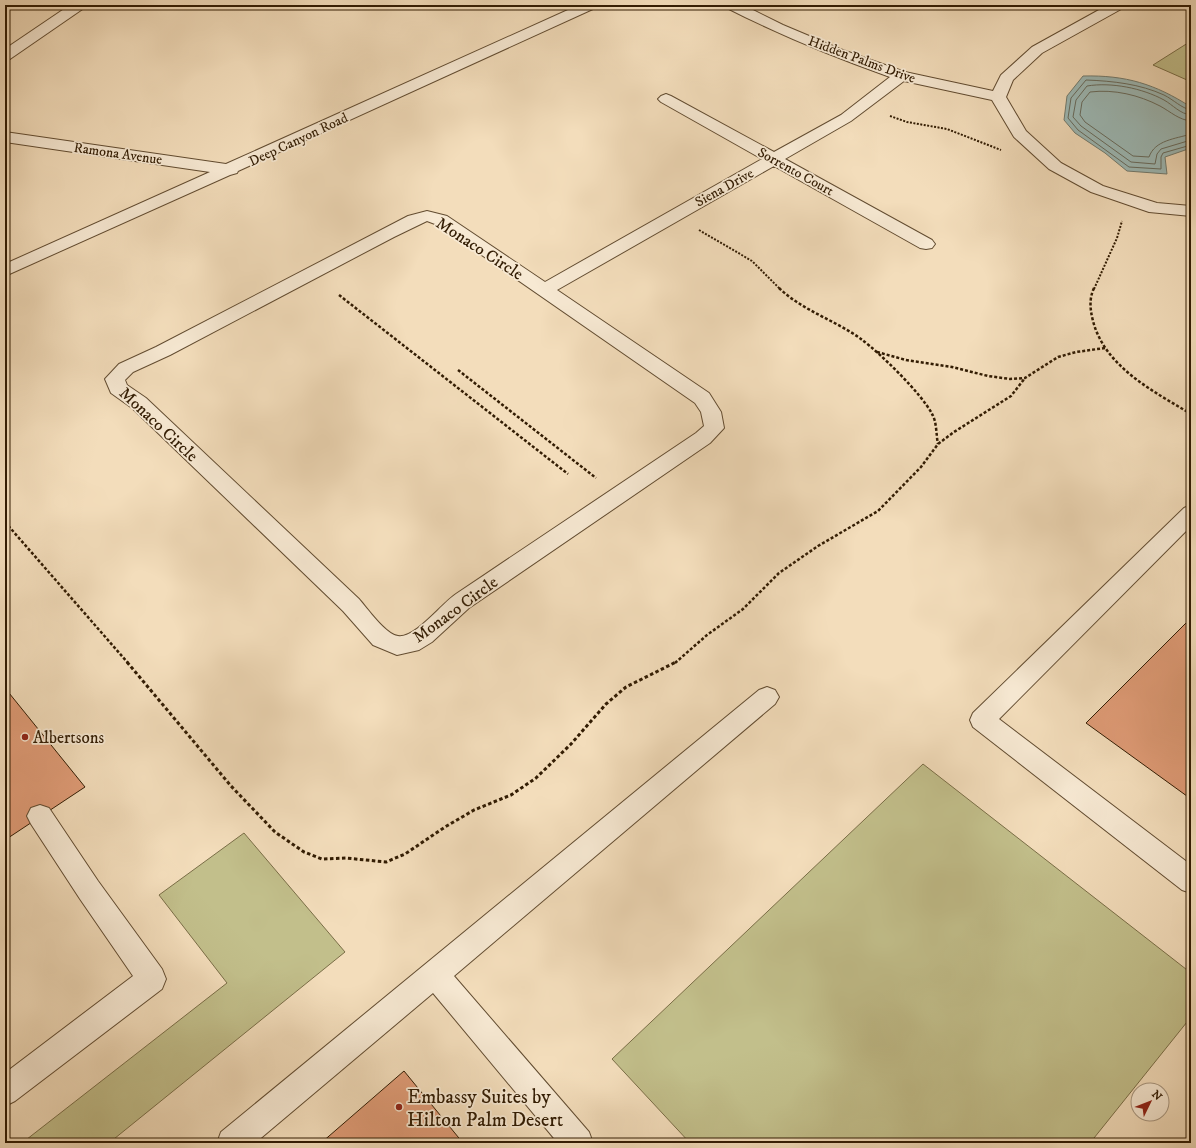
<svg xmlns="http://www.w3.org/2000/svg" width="1196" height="1148" viewBox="0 0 1196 1148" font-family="'IM FELL DW Pica',serif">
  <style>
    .green { fill: #c2bf8b; stroke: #7a6e47 }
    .water { fill: #9dbab7; stroke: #727b6f }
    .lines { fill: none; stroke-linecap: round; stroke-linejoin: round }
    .shore { stroke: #686b5d; stroke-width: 1 }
    .building { fill: #df9b76; stroke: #321c03 }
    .minor-casing { stroke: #624c31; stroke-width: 2 }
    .path-far2 { stroke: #321c03; stroke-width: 2; stroke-dasharray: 2 1.5; stroke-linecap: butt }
    .path-far1 { stroke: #321c03; stroke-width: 2.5; stroke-dasharray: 3 2; stroke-linecap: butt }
    .path { stroke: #321c03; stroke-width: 3; stroke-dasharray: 3.5 2.5; stroke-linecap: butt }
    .minor { fill: #f7e9d3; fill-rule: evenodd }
    .poi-dot { fill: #8f2418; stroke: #f7e9d3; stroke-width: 1.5 }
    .labels { text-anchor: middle; stroke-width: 3.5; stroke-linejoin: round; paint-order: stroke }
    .far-street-label { font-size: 14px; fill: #321c03; stroke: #f7e9d3 }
    .street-label { font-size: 17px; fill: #321c03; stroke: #f7e9d3 }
    .poi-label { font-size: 17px; fill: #321c03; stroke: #f7e9d3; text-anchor: start }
    .near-poi-label { font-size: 20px; fill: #321c03; stroke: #f7e9d3; text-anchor: start }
  </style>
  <rect width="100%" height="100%" fill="#f3ddbb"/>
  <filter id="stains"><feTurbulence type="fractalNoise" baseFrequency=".005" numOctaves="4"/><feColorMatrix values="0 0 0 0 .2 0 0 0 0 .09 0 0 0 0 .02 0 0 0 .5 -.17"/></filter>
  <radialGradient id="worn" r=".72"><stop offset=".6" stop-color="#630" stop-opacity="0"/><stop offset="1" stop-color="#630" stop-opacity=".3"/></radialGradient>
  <!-- green -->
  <g class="green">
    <path d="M 1191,41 L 1191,77 L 1187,80 L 1153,65 Z"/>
    <path d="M 923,764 L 1191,973 L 1191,1017 L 1090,1143 L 690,1143 L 612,1059 Z"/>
    <path d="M 244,833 L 345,952 L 109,1143 L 22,1143 L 227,983 L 159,895 Z"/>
  </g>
  <!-- water -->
  <path class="water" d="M 1083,76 C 1126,75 1155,84 1191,107 L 1191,148 L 1165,157 L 1167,174 L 1127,171 L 1105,153 L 1075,133 L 1064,120 L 1067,96 Z"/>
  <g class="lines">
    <!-- shore -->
    <g class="shore">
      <path d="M 1191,110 C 1181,108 1174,100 1164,95 C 1140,84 1113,81 1086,80 L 1071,98 L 1068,118 L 1078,130 L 1129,167 L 1161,169 L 1161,157 L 1163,153 L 1191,145"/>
      <path d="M 1191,115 C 1180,114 1173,105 1164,100 C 1142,88 1111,82 1087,86 L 1076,100 L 1073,117 L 1081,126 L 1131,162 L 1155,164 L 1157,154 L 1161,149 L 1191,140"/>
      <path d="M 1191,121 C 1179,120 1171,112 1160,106 C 1139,95 1114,89 1090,92 L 1082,102 L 1080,115 L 1085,122 L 1133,156 L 1149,157 C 1155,140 1175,139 1191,134"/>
    </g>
  </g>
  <!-- building -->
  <g class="building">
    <path d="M 1191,618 L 1191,799 L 1086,723 Z"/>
    <path d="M 5,688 L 85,787 L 5,840 Z"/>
    <path d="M 404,1071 L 463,1143 L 321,1143 Z"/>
  </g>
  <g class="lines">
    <defs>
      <g id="minor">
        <path d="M 70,5 L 86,5 L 84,8 L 10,59 L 5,60 L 5,49 Z"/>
        <path d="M 579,5 L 597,5 L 595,8 L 238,171 L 237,173 L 230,175 L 5,276 L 5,264 L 210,172 L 5,142 L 5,132 L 226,164 Z"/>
        <path d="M 725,5 L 743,5 L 783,25 L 840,49 L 905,72 L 993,91 L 1001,75 L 1032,47 L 1108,5 L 1125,5 L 1123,8 L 1042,53 L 1013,80 L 1006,97 L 1026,131 L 1061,163 L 1103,186 L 1157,203 L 1191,206 L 1191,216 L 1149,212 L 1091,192 L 1049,169 L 1014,137 L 992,100 L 904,81 L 851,121 L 785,159 L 932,240 L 935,244 L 932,248 L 926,249 L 920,248 L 774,166 L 557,290 L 709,393 L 721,412 L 724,428 L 710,443 L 469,608 L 432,642 L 419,650 L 397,655 L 373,645 L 343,611 L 132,408 L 111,393 L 105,379 L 119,364 L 156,347 L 408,216 L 427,211 L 447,216 L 545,282 L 762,159 L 661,102 L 658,99 L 661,96 L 666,94 L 671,96 L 774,152 L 841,115 L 890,77 C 834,57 780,35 727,8 ZM 427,221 L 435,224 L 450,233 L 695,403 L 701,412 L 704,426 L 696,433 C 616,487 536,540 456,594 C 442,603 415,639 398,636 C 386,635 367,608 359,599 L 146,398 L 127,385 L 125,380 L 133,372 L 170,355 L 394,237 Z"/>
        <path d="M 1191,505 L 1191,526 L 999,719 L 1191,865 L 1191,893 L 1182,890 L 973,727 L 970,720 L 973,713 L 1184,508 Z"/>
        <path d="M 767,687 L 775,690 L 779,697 L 775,704 L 454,976 L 589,1132 L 593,1143 L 558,1143 L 433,993 L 255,1143 L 217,1143 L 221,1132 L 759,690 Z"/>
        <path d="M 40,805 L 49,808 L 98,881 L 162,969 L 166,979 L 162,989 L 15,1101 L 5,1106 L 5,1073 L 133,976 L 80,899 L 31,824 L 27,816 L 31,808 Z"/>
      </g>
    </defs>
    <!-- minor casing -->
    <use href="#minor" class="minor-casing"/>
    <!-- path-far2 -->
    <g class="path-far2">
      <path d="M 890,116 L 907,122 L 947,129 L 1001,150"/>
      <path d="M 699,230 L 752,261 L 780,289"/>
      <path d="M 1094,289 L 1117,238 L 1122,221"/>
    </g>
    <!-- path-far1 -->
    <g class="path-far1">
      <path d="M 779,288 C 803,311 835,320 861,339 C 880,353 922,394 932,414 C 937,422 936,435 938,444"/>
      <path d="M 1094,288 C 1089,299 1090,309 1093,321 C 1105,367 1153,391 1191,414"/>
      <path d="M 339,295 L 568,474"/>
      <path d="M 877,352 L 906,360 L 952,367 L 988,376 L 1010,379 L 1025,378 L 1058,357 L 1076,352 L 1105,348"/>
      <path d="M 458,370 L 596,478"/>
      <path d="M 5,522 L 128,663"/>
      <path d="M 675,663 L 707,635 L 743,609 L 779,573 L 818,546 L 878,511 L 921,467 L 938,444 L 954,432 L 1011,396 L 1025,378"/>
    </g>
    <!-- path -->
    <path class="path" d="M 127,662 L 231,786 L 275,832 L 304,852 L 322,859 L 346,858 L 386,862 L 405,854 L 445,827 L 474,810 L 511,795 L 536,778 L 571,744 L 606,704 L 626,687 L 676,662"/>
    <!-- minor -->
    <use href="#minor" class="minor"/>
  </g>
  <!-- markers -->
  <g class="poi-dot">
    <circle cx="25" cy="737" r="4"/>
    <circle cx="399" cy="1107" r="4"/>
  </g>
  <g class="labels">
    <!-- far-street labels -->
    <g class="far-street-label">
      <text transform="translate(862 59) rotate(20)" y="5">Hidden Palms Drive</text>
      <text transform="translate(298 139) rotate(-25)" y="5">Deep Canyon Road</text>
      <text transform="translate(118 153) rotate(8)" y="5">Ramona Avenue</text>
      <text transform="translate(796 171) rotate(29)" y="5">Sorrento Court</text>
      <text transform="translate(724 187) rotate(-29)" y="5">Siena Drive</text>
    </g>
    <!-- street labels -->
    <g class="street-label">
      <text transform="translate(480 248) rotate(33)" y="6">Monaco Circle</text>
      <text transform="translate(159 424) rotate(43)" y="6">Monaco Circle</text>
      <text transform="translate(455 609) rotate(-36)" y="6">Monaco Circle</text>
    </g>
    <!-- poi labels -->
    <g class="poi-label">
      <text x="33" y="743">Albertsons</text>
    </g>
    <!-- near-poi labels -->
    <g class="near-poi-label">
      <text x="407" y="1103">Embassy Suites by<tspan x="407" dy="23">Hilton Palm Desert</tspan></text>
    </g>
  </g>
  <!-- margin -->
  <rect width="1196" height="1148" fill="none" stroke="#f3ddbb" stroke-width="20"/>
  <rect x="6" y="6" width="1184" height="1136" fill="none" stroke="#321c03" stroke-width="2"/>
  <rect x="10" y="10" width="1176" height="1128" fill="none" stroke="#321c03"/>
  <!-- north arrow -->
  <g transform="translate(1150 1102) rotate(47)"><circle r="19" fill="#f7e9d3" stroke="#a89780"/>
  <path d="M0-3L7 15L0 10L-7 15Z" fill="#8f2418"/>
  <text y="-6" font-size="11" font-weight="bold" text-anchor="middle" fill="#321c03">N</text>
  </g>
  <rect width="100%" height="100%" filter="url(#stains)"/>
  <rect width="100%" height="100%" fill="url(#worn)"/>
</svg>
